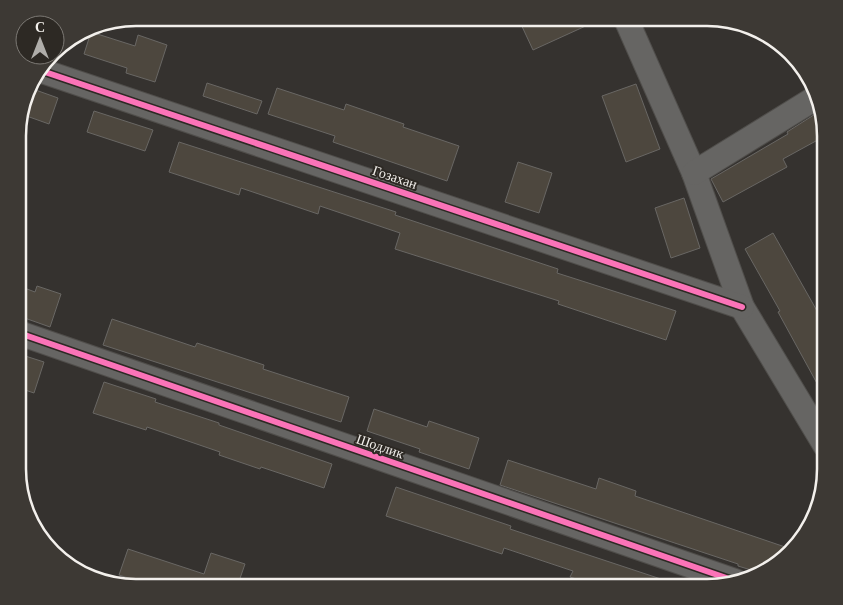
<svg xmlns="http://www.w3.org/2000/svg" width="843" height="605" viewBox="0 0 843 605" font-family="'Times New Roman',serif">
  <style>
    .building { fill: #4d473e; stroke: #696764 }
    .lines { fill: none; stroke-linecap: round; stroke-linejoin: round }
    .minor-casing { stroke: #504e4b; stroke-width: 26 }
    .minor { stroke: #666563; stroke-width: 24 }
    .cycleway-casing { stroke: #2d2924; stroke-width: 9 }
    .cycleway { stroke: #fb73b8; stroke-width: 6 }
    .labels { text-anchor: middle; stroke-width: 4; stroke-linejoin: round; paint-order: stroke }
    .street-label { font-size: 14px; fill: #f3f0ec; stroke: #2d2924 }
    .rim { fill: none; stroke: #f3f0ec; stroke-width: 2.5 }
  </style>
  <rect width="100%" height="100%" fill="#35322f"/>
  <!-- building -->
  <g class="building">
    <path d="M 601,19 L 533,50 L 519,20 Z"/>
    <path d="M 91,32 L 135,46 L 138,35 L 167,45 L 155,82 L 126,73 L 127,68 L 84,54 Z"/>
    <path d="M 207,83 L 262,101 L 257,114 L 203,96 Z"/>
    <path d="M 636,84 L 660,149 L 626,162 L 602,96 Z"/>
    <path d="M 30,88 L 58,98 L 49,124 L 21,114 Z"/>
    <path d="M 277,88 L 344,110 L 346,104 L 404,124 L 403,127 L 459,146 L 447,181 L 333,142 L 335,136 L 268,114 Z"/>
    <path d="M 94,111 L 153,130 L 145,151 L 87,132 Z"/>
    <path d="M 820,111 L 825,129 L 825,136 L 783,159 L 787,167 L 723,202 L 711,179 L 788,134 L 787,132 Z"/>
    <path d="M 179,142 L 396,212 L 395,215 L 558,269 L 557,273 L 676,311 L 666,340 L 558,304 L 559,301 L 395,249 L 400,233 L 320,206 L 318,214 L 241,188 L 239,195 L 169,172 Z"/>
    <path d="M 518,162 L 552,173 L 539,213 L 505,202 Z"/>
    <path d="M 684,198 L 700,248 L 671,258 L 655,208 Z"/>
    <path d="M 773,233 L 825,325 L 825,398 L 778,312 L 780,311 L 745,249 Z"/>
    <path d="M 19,286 L 35,292 L 37,286 L 61,294 L 50,327 L 19,316 Z"/>
    <path d="M 112,319 L 195,347 L 197,343 L 264,365 L 263,369 L 349,397 L 341,422 L 103,345 Z"/>
    <path d="M 19,354 L 44,362 L 34,393 L 19,388 Z"/>
    <path d="M 104,382 L 156,399 L 155,402 L 219,423 L 219,425 L 332,464 L 324,488 L 261,467 L 260,469 L 219,455 L 220,452 L 147,427 L 146,430 L 93,413 Z"/>
    <path d="M 374,409 L 427,427 L 429,421 L 479,438 L 469,469 L 419,452 L 420,449 L 367,431 Z"/>
    <path d="M 508,460 L 596,489 L 599,478 L 636,491 L 635,496 L 791,549 L 761,573 L 738,566 L 738,564 L 500,485 Z"/>
    <path d="M 396,487 L 511,526 L 510,529 L 679,585 L 679,587 L 602,587 L 570,577 L 573,571 L 504,548 L 502,554 L 386,516 Z"/>
    <path d="M 128,549 L 204,574 L 211,553 L 245,564 L 237,587 L 157,587 L 119,575 Z"/>
  </g>
  <g class="lines">
    <defs>
      <g id="minor">
        <path d="M 626,19 L 694,173 L 742,307 L 825,445"/>
        <path d="M 39,70 L 742,307"/>
        <path d="M 694,173 L 817,97"/>
        <path d="M 19,333 L 735,581"/>
      </g>
    </defs>
    <!-- minor casing -->
    <use href="#minor" class="minor-casing"/>
    <!-- minor -->
    <use href="#minor" class="minor"/>
    <defs>
      <g id="cycleway">
        <path d="M 39,70 L 742,307"/>
        <path d="M 19,333 L 735,581"/>
      </g>
    </defs>
    <!-- cycleway casing -->
    <use href="#cycleway" class="cycleway-casing"/>
    <!-- cycleway -->
    <use href="#cycleway" class="cycleway"/>
  </g>
  <g class="labels">
    <!-- street labels -->
    <g class="street-label">
      <text transform="translate(395 177) rotate(19)" y="5">Гозахан</text>
      <text transform="translate(380 446) rotate(19)" y="5">Шодлик</text>
    </g>
  </g>
  <!-- crop -->
  <path d="M0 0H843V605H0ZM136 26H707A110 110 0 0 1 817 136V469A110 110 0 0 1 707 579H136A110 110 0 0 1 26 469V136A110 110 0 0 1 136 26Z" fill="#3d3934" fill-rule="evenodd"/>
  <path class="rim" d="M136 26H707A110 110 0 0 1 817 136V469A110 110 0 0 1 707 579H136A110 110 0 0 1 26 469V136A110 110 0 0 1 136 26Z"/>
  <!-- north arrow -->
  <g transform="translate(40 40)"><circle r="24" fill="#2d2924" stroke="#7c7974"/>
  <path d="M0-4L9 19L0 12L-9 19Z" fill="#b0aeaa"/>
  <text y="-8" font-size="14" font-weight="bold" text-anchor="middle" fill="#f3f0ec">С</text>
  </g>
</svg>
